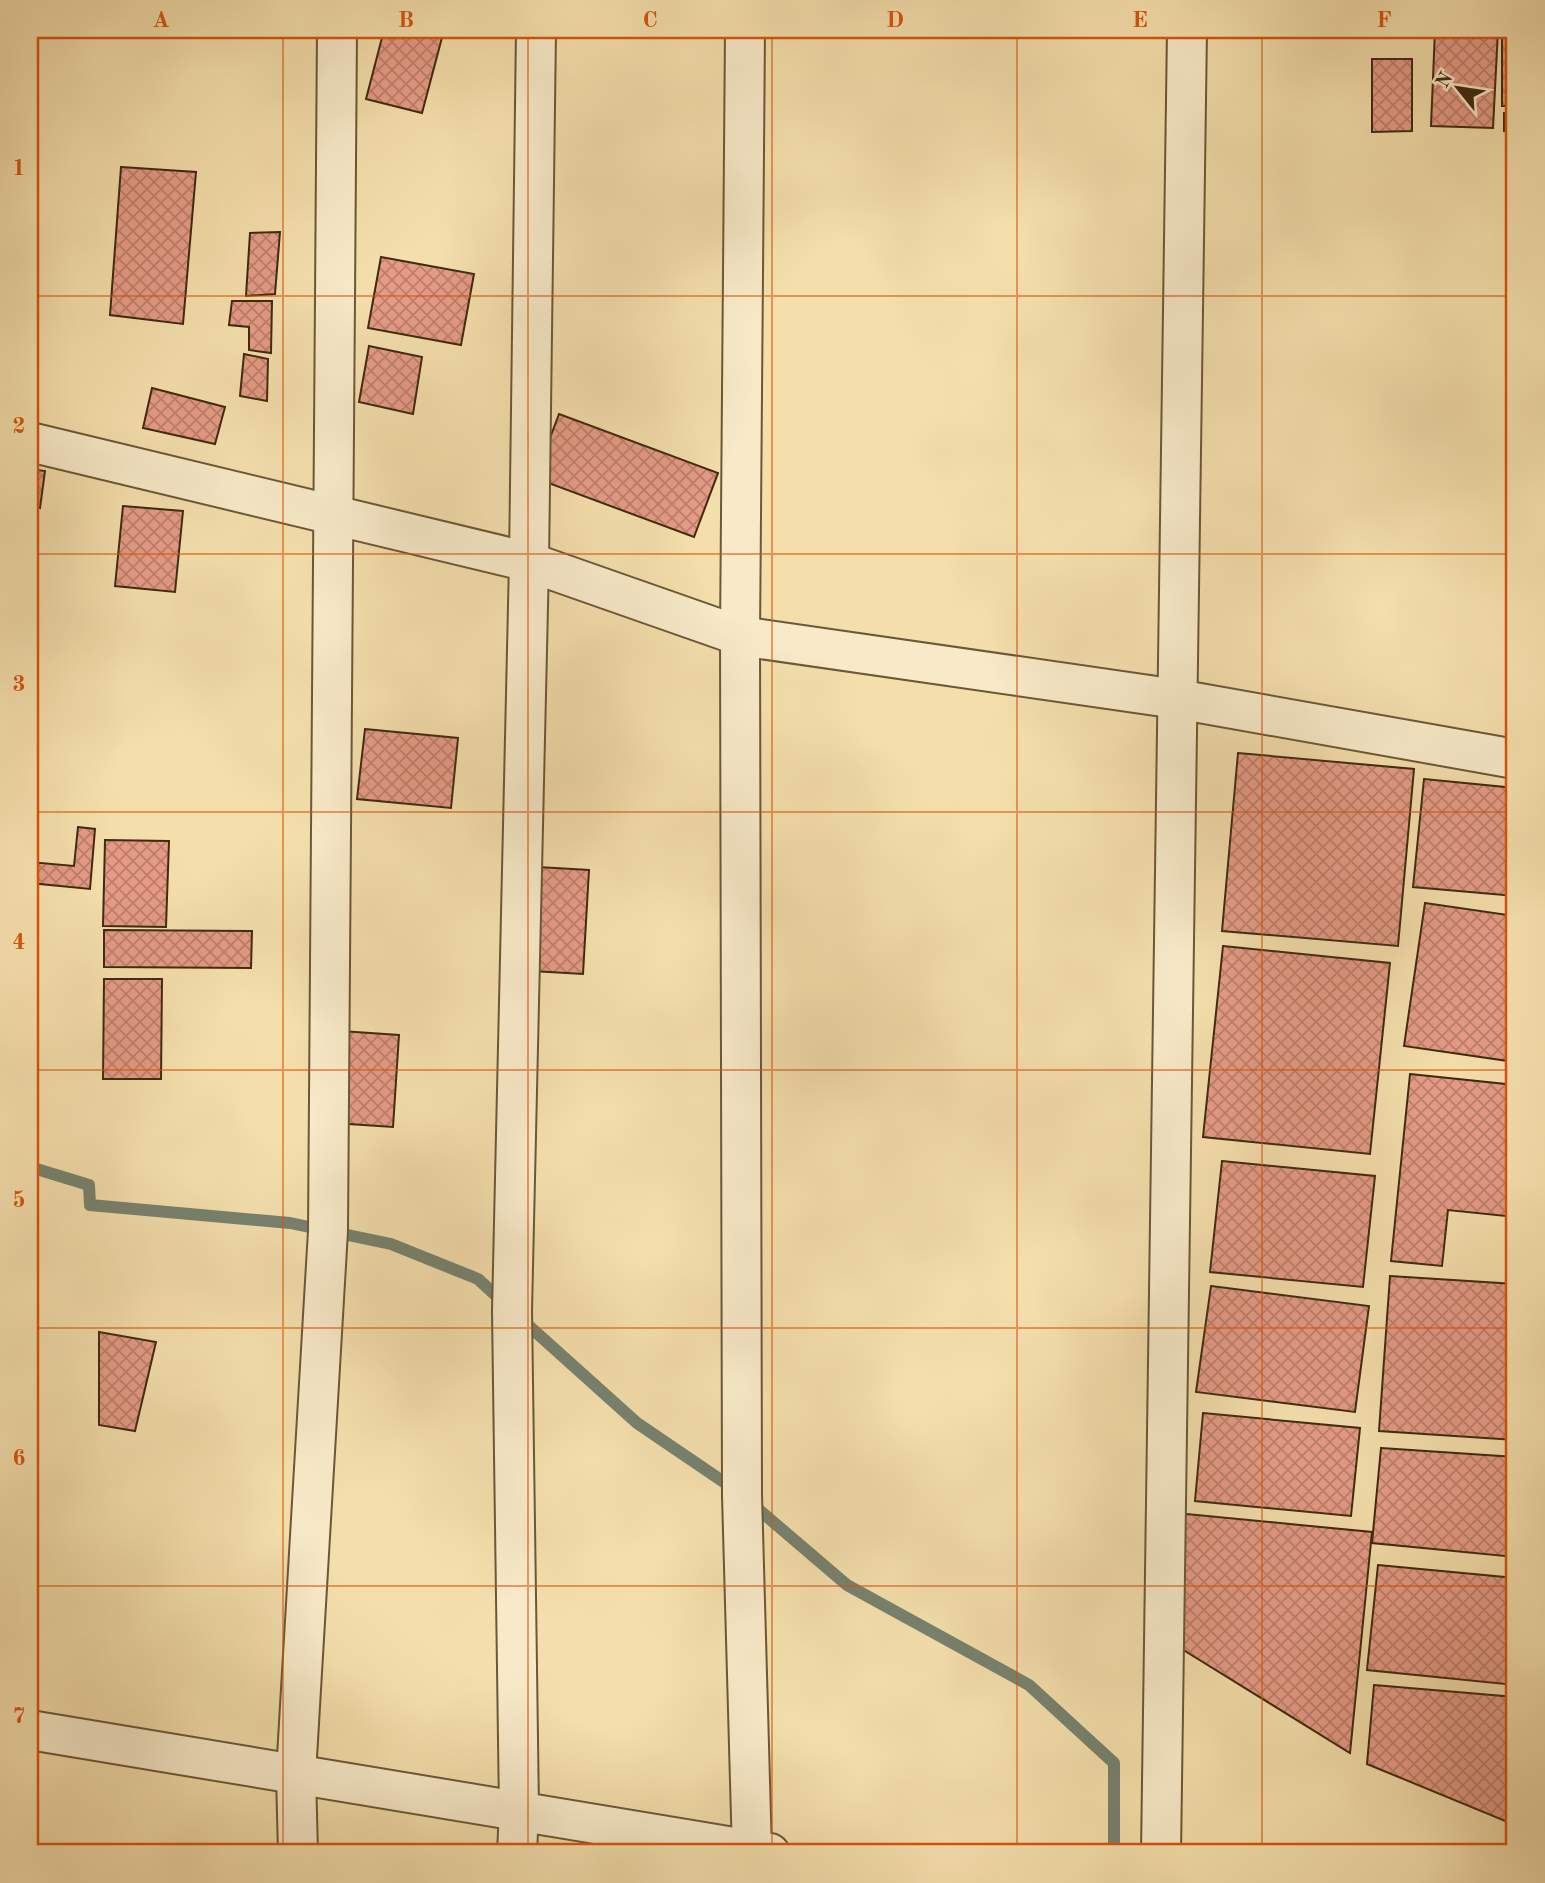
<svg xmlns="http://www.w3.org/2000/svg" width="1545" height="1883" viewBox="0 0 1545 1883" font-family="'Old Standard TT',serif">
  <style>
    .lines { fill: none; stroke-linecap: round; stroke-linejoin: round }
    .stream { stroke: #77826f; stroke-width: 12 }
    .building { fill: url(#building-cross-hatch); stroke: #3f2a0e; stroke-width: 2 }
    .minor-casing { stroke: #6c5736; stroke-width: 42 }
    .minor { stroke: #f8eac9; stroke-width: 38 }
    .grid { fill: none; stroke: #d7540c; stroke-width: 2; stroke-opacity: 0.55 }
    .neatline { fill: none; stroke: #d7540c; stroke-width: 2.5 }
    .grid-label { font-size: 23px; text-anchor: middle; font-weight: bold; fill: #d7540c }
  </style>
  <defs>
    <pattern id="building-cross-hatch" width="8" height="8" patternUnits="userSpaceOnUse" patternTransform="scale(1.75)"><rect width="8" height="8" fill="#e69b86"/><path d="M0 0l8 8M0 8l8-8" fill="none" stroke="#bc7f6c"/></pattern>
  </defs>
  <rect width="100%" height="100%" fill="#f4dfac"/>
  <filter id="stains"><feTurbulence type="fractalNoise" baseFrequency=".00286" numOctaves="4"/><feColorMatrix values="0 0 0 0 .2 0 0 0 0 .09 0 0 0 0 .02 0 0 0 .5 -.17"/></filter>
  <radialGradient id="worn" r=".72"><stop offset=".6" stop-color="#630" stop-opacity="0"/><stop offset="1" stop-color="#630" stop-opacity=".3"/></radialGradient>
  <g class="lines">
    <!-- stream -->
    <g class="stream">
      <path d="M 30,1167 L 89,1185 L 90,1205 L 290,1223 L 391,1244 L 478,1279 L 503,1302"/>
      <path d="M 519,1317 L 637,1423 L 737,1491"/>
      <path d="M 751,1503 L 847,1585 L 1029,1685 L 1114,1763 L 1114,1853"/>
    </g>
  </g>
  <!-- building -->
  <g class="building">
    <path d="M 384,30 L 444,30 L 422,113 L 366,99 Z"/>
    <path d="M 1435,30 L 1498,30 L 1493,128 L 1431,126 Z"/>
    <rect x="1502" y="30" width="13" height="76"/>
    <path d="M 1372,59 L 1412,59 L 1412,131 L 1372,132 Z"/>
    <path d="M 1504,113 L 1515,113 L 1515,132 L 1504,131 Z"/>
    <path d="M 121,167 L 196,172 L 183,324 L 110,315 Z"/>
    <path d="M 280,232 L 275,294 L 246,296 L 250,233 Z"/>
    <path d="M 381,257 L 474,274 L 461,345 L 368,328 Z"/>
    <path d="M 232,301 L 272,301 L 271,353 L 249,350 L 249,327 L 229,325 Z"/>
    <path d="M 369,346 L 422,357 L 413,414 L 359,402 Z"/>
    <path d="M 244,354 L 268,359 L 267,401 L 240,396 Z"/>
    <path d="M 152,388 L 225,407 L 215,444 L 143,428 Z"/>
    <path d="M 559,414 L 718,473 L 694,537 L 535,478 Z"/>
    <path d="M 30,469 L 45,471 L 40,508 L 30,506 Z"/>
    <path d="M 123,506 L 183,511 L 175,592 L 115,586 Z"/>
    <path d="M 365,729 L 458,738 L 451,808 L 357,799 Z"/>
    <path d="M 1238,753 L 1414,769 L 1398,946 L 1222,931 Z"/>
    <path d="M 1424,779 L 1515,788 L 1515,896 L 1413,887 Z"/>
    <path d="M 78,827 L 95,829 L 90,889 L 30,883 L 30,862 L 74,866 Z"/>
    <path d="M 105,840 L 169,841 L 166,927 L 103,926 Z"/>
    <path d="M 538,867 L 589,870 L 583,974 L 532,971 Z"/>
    <path d="M 1425,903 L 1515,916 L 1515,1062 L 1404,1046 Z"/>
    <path d="M 104,930 L 252,931 L 251,968 L 104,967 Z"/>
    <path d="M 1223,946 L 1390,963 L 1370,1154 L 1203,1137 Z"/>
    <path d="M 104,979 L 162,979 L 161,1079 L 103,1079 Z"/>
    <path d="M 341,1031 L 399,1035 L 393,1127 L 334,1123 Z"/>
    <path d="M 1410,1074 L 1515,1085 L 1515,1217 L 1448,1210 L 1442,1266 L 1391,1261 Z"/>
    <path d="M 1222,1161 L 1375,1176 L 1363,1287 L 1210,1272 Z"/>
    <path d="M 1390,1276 L 1515,1284 L 1515,1440 L 1379,1431 Z"/>
    <path d="M 1211,1286 L 1369,1306 L 1355,1412 L 1196,1392 Z"/>
    <path d="M 99,1332 L 156,1342 L 135,1431 L 99,1425 Z"/>
    <path d="M 1203,1413 L 1360,1428 L 1351,1516 L 1195,1501 Z"/>
    <path d="M 1381,1448 L 1515,1457 L 1515,1557 L 1372,1543 Z"/>
    <path d="M 1176,1513 L 1372,1532 L 1350,1753 L 1164,1638 Z"/>
    <path d="M 1378,1565 L 1515,1578 L 1515,1685 L 1367,1670 Z"/>
    <path d="M 1374,1685 L 1515,1697 L 1515,1825 L 1367,1764 Z"/>
  </g>
  <g class="lines">
    <defs>
      <g id="minor">
        <path d="M 745,30 L 740,636 L 742,1495 L 752,1853"/>
        <path d="M 30,442 L 529,562 L 740,636 L 1177,699 L 1515,759"/>
        <path d="M 30,1730 L 770,1853"/>
        <path d="M 298,1853 L 296,1774 L 328,1231 L 337,30"/>
        <path d="M 517,1853 L 519,1810 L 512,1311 L 529,562 L 536,30"/>
        <path d="M 1161,1853 L 1187,30"/>
      </g>
    </defs>
    <!-- minor casing -->
    <use href="#minor" class="minor-casing"/>
    <!-- minor -->
    <use href="#minor" class="minor"/>
  </g>
  <!-- grid -->
  <path class="grid" d="M 283,30 L 283,1853M 528,30 L 528,1853M 772,30 L 772,1853M 1017,30 L 1017,1853M 1262,30 L 1262,1853M 30,296 L 1515,296M 30,554 L 1515,554M 30,812 L 1515,812M 30,1070 L 1515,1070M 30,1328 L 1515,1328M 30,1586 L 1515,1586"/>
  <!-- margin -->
  <rect width="1545" height="1883" fill="none" stroke="#f4dfac" stroke-width="77"/>
  <!-- north arrow -->
  <g transform="translate(1458 88) rotate(300)" stroke="#f8eac9" stroke-width="5" paint-order="stroke">
  <path d="M0-5L12 26L0 18L-12 26Z" fill="#3f2a0e"/>
  <text y="-10" font-size="19" font-weight="bold" text-anchor="middle" fill="#3f2a0e">N</text>
  </g>
  <rect x="38" y="38" width="1468" height="1806" class="neatline"/>
  <g class="grid-label">
    <text x="161" y="27">A</text>
    <text x="406" y="27">B</text>
    <text x="650" y="27">C</text>
    <text x="895" y="27">D</text>
    <text x="1140" y="27">E</text>
    <text x="1384" y="27">F</text>
    <text x="19" y="175">1</text>
    <text x="19" y="433">2</text>
    <text x="19" y="691">3</text>
    <text x="19" y="949">4</text>
    <text x="19" y="1207">5</text>
    <text x="19" y="1465">6</text>
    <text x="19" y="1723">7</text>
  </g>
  <rect width="100%" height="100%" filter="url(#stains)"/>
  <rect width="100%" height="100%" fill="url(#worn)"/>
</svg>
